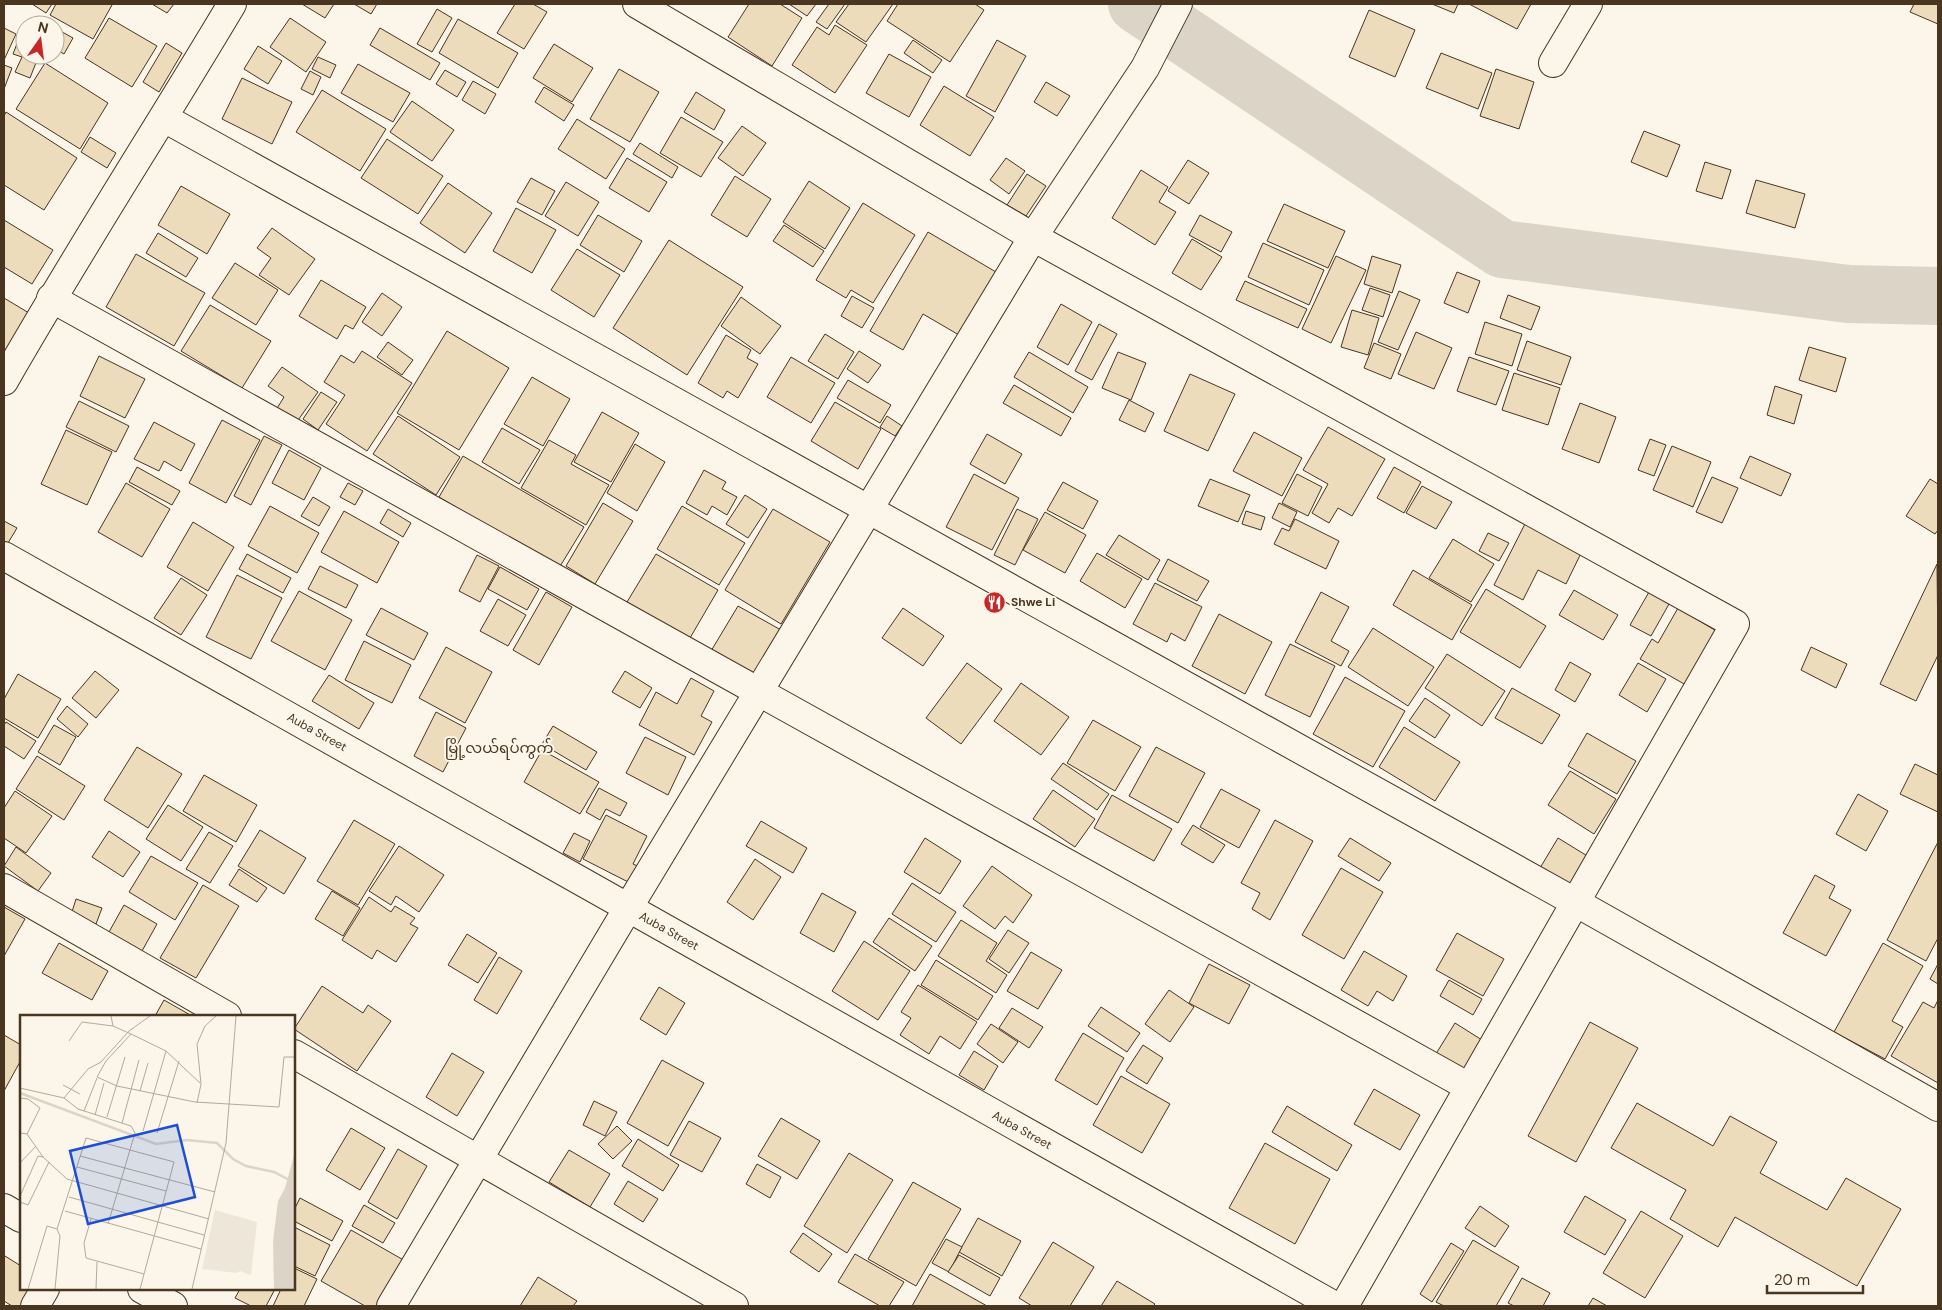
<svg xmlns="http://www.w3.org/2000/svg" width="1942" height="1310" viewBox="0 0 1942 1310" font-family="'DM Sans','Noto Sans Myanmar',sans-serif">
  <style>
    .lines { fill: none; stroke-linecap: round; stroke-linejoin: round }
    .river { stroke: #dcd4c6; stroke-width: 58 }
    .building { fill: #ecdcbc; stroke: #4a3520 }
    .minor-casing { stroke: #4a3520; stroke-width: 30 }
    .minor { stroke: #fbf6e9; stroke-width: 28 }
    .labels { text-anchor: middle; stroke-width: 4; stroke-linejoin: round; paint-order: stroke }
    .poi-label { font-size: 12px; font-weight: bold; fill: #4a3520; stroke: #fbf6e9; text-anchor: start }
    .street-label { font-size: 12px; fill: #4a3520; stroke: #fbf6e9 }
    .quarter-label { font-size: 15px; fill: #4a3520; stroke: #fbf6e9 }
    .inset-river { fill: none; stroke: #dcd4c6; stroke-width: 2.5 }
    .inset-road { fill: none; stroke: #b4a999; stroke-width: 1 }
    .view { fill: #1d4ed8; fill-opacity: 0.15; stroke: #1d4ed8; stroke-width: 2.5 }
    .inset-edge { fill: none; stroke: #4a3520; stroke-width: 2.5 }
  </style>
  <rect width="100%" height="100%" fill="#fbf6e9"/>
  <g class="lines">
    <!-- river -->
    <path class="river" d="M 1137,4 L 1502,249 L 1848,294 L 1938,296"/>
  </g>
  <!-- building -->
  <g class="building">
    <path d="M 32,4 L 52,4 L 46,13 Z"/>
    <path d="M 56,4 L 110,4 L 112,5 L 93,39 L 50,15 Z"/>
    <path d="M 152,4 L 174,4 L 167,13 Z"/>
    <path d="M 302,4 L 334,4 L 325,18 Z"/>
    <path d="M 354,4 L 377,4 L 371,14 Z"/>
    <path d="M 515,4 L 533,4 L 547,12 L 524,49 L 497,33 Z"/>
    <path d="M 749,4 L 780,4 L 802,18 L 772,66 L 728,37 Z"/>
    <path d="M 789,4 L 816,4 L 807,16 Z"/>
    <path d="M 829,4 L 845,4 L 827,29 L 816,22 Z"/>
    <path d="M 849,4 L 893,4 L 866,42 L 836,22 Z"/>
    <path d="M 898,4 L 975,4 L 984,10 L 950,62 L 887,21 Z"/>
    <path d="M 1432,4 L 1458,4 L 1454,13 Z"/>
    <path d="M 1469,4 L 1531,4 L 1517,29 Z"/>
    <path d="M 1914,4 L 1938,4 L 1938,24 L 1910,12 Z"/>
    <path d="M 437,9 L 452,18 L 432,52 L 417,44 Z"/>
    <path d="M 1369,10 L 1415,30 L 1395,77 L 1349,57 Z"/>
    <path d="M 109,18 L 157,46 L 132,87 L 85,58 Z"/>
    <path d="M 290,18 L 326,42 L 306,72 L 270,47 Z"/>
    <path d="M 458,19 L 518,53 L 498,88 L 439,53 Z"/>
    <path d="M 835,25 L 867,45 L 835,93 L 792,65 L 817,27 L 829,35 Z"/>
    <path d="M 4,28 L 16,34 L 4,60 Z"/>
    <path d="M 55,28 L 73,38 L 64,54 L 55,49 Z"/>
    <path d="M 380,28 L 440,63 L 430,80 L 370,45 Z"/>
    <path d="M 913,40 L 942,60 L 933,73 L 904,53 Z"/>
    <path d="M 997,40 L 1026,56 L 995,112 L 966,96 Z"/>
    <path d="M 18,41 L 25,44 L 25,55 L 39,55 L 30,78 L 15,72 L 22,57 L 13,54 Z"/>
    <path d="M 166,43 L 182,53 L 159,92 L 143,82 Z"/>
    <path d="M 554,44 L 593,68 L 572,102 L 533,78 Z"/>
    <path d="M 258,46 L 282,61 L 268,84 L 244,69 Z"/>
    <path d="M 1441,53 L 1492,73 L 1478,109 L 1426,88 Z"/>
    <path d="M 889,54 L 931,77 L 909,117 L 866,93 Z"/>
    <path d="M 318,57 L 336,65 L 330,78 L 312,69 Z"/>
    <path d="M 45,63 L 108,103 L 80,149 L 16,109 Z"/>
    <path d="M 358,64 L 410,93 L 393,122 L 341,93 Z"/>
    <path d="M 4,65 L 12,68 L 4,89 Z"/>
    <path d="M 619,69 L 659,92 L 630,142 L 590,119 Z"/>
    <path d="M 1496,69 L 1534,82 L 1519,129 L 1480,116 Z"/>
    <path d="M 445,70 L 466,82 L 457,97 L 436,84 Z"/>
    <path d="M 310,71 L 321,77 L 313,95 L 301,89 Z"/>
    <path d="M 242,78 L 292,102 L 272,144 L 222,119 Z"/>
    <path d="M 473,81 L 496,94 L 485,114 L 462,100 Z"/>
    <path d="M 1046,82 L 1070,96 L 1057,116 L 1034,102 Z"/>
    <path d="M 944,86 L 994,117 L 970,156 L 920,125 Z"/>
    <path d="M 544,87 L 574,105 L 564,121 L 535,102 Z"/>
    <path d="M 322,90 L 386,129 L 360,171 L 296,132 Z"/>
    <path d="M 696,92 L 725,110 L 714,130 L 684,112 Z"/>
    <path d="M 412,101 L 454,130 L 432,161 L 390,132 Z"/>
    <path d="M 6,112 L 77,158 L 44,210 L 4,185 L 4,116 Z"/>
    <path d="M 681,117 L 723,142 L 701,177 L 660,153 Z"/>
    <path d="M 577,119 L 625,149 L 606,179 L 558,149 Z"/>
    <path d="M 742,126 L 766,143 L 743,176 L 718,158 Z"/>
    <path d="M 1644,131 L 1680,145 L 1667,177 L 1631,162 Z"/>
    <path d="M 90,137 L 116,153 L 107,168 L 81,152 Z"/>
    <path d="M 387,139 L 443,176 L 418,214 L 361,178 Z"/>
    <path d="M 640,143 L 678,167 L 672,178 L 633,154 Z"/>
    <path d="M 627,158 L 667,182 L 649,212 L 609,188 Z"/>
    <path d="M 1006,158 L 1025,171 L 1009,194 L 990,180 Z"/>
    <path d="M 1188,160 L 1209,173 L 1189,204 L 1168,191 Z"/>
    <path d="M 1705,162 L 1731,170 L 1722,199 L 1696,191 Z"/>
    <path d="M 1141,170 L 1168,187 L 1159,202 L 1176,212 L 1155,245 L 1112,218 Z"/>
    <path d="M 1027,174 L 1046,186 L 1026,216 L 1007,205 Z"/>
    <path d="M 735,176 L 771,199 L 747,237 L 711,215 Z"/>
    <path d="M 531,178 L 555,191 L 542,215 L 517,202 Z"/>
    <path d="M 1756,180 L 1805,194 L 1795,228 L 1746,213 Z"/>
    <path d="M 809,181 L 850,208 L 825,249 L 783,222 Z"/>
    <path d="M 566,182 L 599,202 L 578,236 L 545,216 Z"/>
    <path d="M 448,183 L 492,213 L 465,253 L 420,223 Z"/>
    <path d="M 181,186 L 230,214 L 207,254 L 158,225 Z"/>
    <path d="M 863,203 L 915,235 L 873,303 L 851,290 L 846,298 L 816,280 Z"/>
    <path d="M 1284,204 L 1345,231 L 1328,268 L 1267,241 Z"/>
    <path d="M 516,208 L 556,230 L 532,273 L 493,251 Z"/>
    <path d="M 598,215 L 642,241 L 624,272 L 580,245 Z"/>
    <path d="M 1200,215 L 1232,232 L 1221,252 L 1189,235 Z"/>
    <path d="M 4,220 L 53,250 L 32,284 L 4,267 Z"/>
    <path d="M 784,225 L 824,251 L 813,267 L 773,241 Z"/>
    <path d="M 272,228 L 315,259 L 289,295 L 259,275 L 271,258 L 257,248 Z"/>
    <path d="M 928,232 L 996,272 L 959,335 L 923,314 L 903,350 L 870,331 Z"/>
    <path d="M 158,233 L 198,258 L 186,277 L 146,253 Z"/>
    <path d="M 1192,239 L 1222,257 L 1201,290 L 1172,273 Z"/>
    <path d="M 669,240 L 743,287 L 687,375 L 613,328 Z"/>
    <path d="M 1263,243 L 1324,270 L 1309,305 L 1248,277 Z"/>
    <path d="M 577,249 L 620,275 L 594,317 L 551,290 Z"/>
    <path d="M 136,254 L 205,293 L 174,346 L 106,307 Z"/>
    <path d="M 1336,256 L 1366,270 L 1331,343 L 1302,329 Z"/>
    <path d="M 1372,256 L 1401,265 L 1392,293 L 1364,284 Z"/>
    <path d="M 235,263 L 278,290 L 256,325 L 212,298 Z"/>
    <path d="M 1457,272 L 1480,281 L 1468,313 L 1444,303 Z"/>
    <path d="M 321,280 L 366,307 L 353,329 L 345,325 L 337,339 L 299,316 Z"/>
    <path d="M 1245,281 L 1307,309 L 1298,328 L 1236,300 Z"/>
    <path d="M 1370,288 L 1390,295 L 1383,317 L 1362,310 Z"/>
    <path d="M 1399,291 L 1420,300 L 1398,350 L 1378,342 Z"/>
    <path d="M 382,293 L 402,307 L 382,336 L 362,322 Z"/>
    <path d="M 1508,295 L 1540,307 L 1531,330 L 1500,318 Z"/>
    <path d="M 852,296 L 874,308 L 862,328 L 841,316 Z"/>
    <path d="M 741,297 L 781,326 L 760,354 L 721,326 Z"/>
    <path d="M 4,298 L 29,313 L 4,355 Z"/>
    <path d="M 1061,304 L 1092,322 L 1068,365 L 1037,347 Z"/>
    <path d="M 210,305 L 271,341 L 242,388 L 181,351 Z"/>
    <path d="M 1352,310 L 1379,318 L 1368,355 L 1341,347 Z"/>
    <path d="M 1485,322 L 1522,334 L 1512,366 L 1475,354 Z"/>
    <path d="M 1099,324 L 1117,334 L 1092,380 L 1075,371 Z"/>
    <path d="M 447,331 L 509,368 L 459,450 L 397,413 Z"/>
    <path d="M 1416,332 L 1452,348 L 1434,389 L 1398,374 Z"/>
    <path d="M 825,334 L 854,352 L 838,379 L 808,361 Z"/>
    <path d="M 726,335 L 751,350 L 747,358 L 758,364 L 738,398 L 727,391 L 723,398 L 698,383 Z"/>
    <path d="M 1527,341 L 1571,357 L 1561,385 L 1517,370 Z"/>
    <path d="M 388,342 L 413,360 L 402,375 L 377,357 Z"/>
    <path d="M 1374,343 L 1401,354 L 1391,379 L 1364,368 Z"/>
    <path d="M 1809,347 L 1846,358 L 1836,392 L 1799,380 Z"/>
    <path d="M 362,351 L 412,383 L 367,451 L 326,424 L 345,395 L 324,382 L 341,355 L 354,363 Z"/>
    <path d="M 859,351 L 881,365 L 868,383 L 847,369 Z"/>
    <path d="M 1029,352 L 1088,387 L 1073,413 L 1014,377 Z"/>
    <path d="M 1118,352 L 1146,363 L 1131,400 L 1102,388 Z"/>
    <path d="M 99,356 L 145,379 L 125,418 L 80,396 Z"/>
    <path d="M 791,357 L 835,383 L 811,423 L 767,397 Z"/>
    <path d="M 1469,357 L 1509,371 L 1496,405 L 1457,391 Z"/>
    <path d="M 282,367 L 318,392 L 296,423 L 276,410 L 284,397 L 268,386 Z"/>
    <path d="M 1514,373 L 1560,388 L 1548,425 L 1502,410 Z"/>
    <path d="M 1190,374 L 1235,394 L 1208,451 L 1164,431 Z"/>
    <path d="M 532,377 L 570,399 L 543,446 L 504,424 Z"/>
    <path d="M 848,380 L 891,405 L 880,423 L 837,398 Z"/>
    <path d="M 1014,385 L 1071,418 L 1061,436 L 1003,403 Z"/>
    <path d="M 1775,386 L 1802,395 L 1794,424 L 1767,415 Z"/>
    <path d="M 321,392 L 337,402 L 318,430 L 303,419 Z"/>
    <path d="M 1129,400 L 1154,413 L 1145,432 L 1119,420 Z"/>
    <path d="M 79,401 L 129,426 L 116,452 L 66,427 Z"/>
    <path d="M 835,402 L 881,429 L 858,469 L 811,441 Z"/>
    <path d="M 1580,403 L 1616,417 L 1599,463 L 1562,449 Z"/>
    <path d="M 602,412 L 639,433 L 611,482 L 574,462 Z"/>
    <path d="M 398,416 L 460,457 L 436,495 L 373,454 Z"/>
    <path d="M 887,416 L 902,426 L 895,436 L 880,427 Z"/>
    <path d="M 222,420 L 260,440 L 226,503 L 189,483 Z"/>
    <path d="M 154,422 L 195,444 L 181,471 L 164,461 L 159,471 L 134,459 Z"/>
    <path d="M 1328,427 L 1385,459 L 1352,516 L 1338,508 L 1329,523 L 1312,513 L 1328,484 L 1303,470 Z"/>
    <path d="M 502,428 L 540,450 L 519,484 L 482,462 Z"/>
    <path d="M 66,430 L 112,452 L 87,505 L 41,484 Z"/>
    <path d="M 1254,432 L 1302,458 L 1282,496 L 1233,471 Z"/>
    <path d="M 987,434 L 1022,454 L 1005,484 L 970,464 Z"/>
    <path d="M 264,436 L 282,445 L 251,505 L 234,496 Z"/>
    <path d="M 1650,439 L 1666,445 L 1654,476 L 1638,470 Z"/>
    <path d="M 549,440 L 576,455 L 571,464 L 609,485 L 586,525 L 521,488 Z"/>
    <path d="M 635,444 L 665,462 L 637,511 L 607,493 Z"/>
    <path d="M 1672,446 L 1711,462 L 1693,507 L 1653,490 Z"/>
    <path d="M 289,450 L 321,468 L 304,500 L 272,483 Z"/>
    <path d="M 463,456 L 584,527 L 559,568 L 439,497 Z"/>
    <path d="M 1750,456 L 1791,474 L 1781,496 L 1740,478 Z"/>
    <path d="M 137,467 L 180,491 L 172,505 L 129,482 Z"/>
    <path d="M 1394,467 L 1421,482 L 1404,513 L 1377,498 Z"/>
    <path d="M 704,470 L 726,482 L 722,489 L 737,497 L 727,515 L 712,506 L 707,515 L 686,503 Z"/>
    <path d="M 974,474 L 1019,498 L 992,550 L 946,527 Z"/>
    <path d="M 1297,474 L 1322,487 L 1308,516 L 1282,503 Z"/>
    <path d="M 1712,477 L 1738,488 L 1722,523 L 1696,512 Z"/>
    <path d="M 1210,479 L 1250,495 L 1238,522 L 1198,506 Z"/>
    <path d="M 1930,479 L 1938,484 L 1938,530 L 1935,534 L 1906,516 Z"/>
    <path d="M 1063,482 L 1098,501 L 1083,529 L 1047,510 Z"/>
    <path d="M 126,483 L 170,509 L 142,557 L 98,532 Z"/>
    <path d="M 348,483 L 363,491 L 355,505 L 340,497 Z"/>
    <path d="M 1422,486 L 1452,502 L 1436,529 L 1406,513 Z"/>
    <path d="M 745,495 L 767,509 L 748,538 L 726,524 Z"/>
    <path d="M 313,497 L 330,507 L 319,526 L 301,516 Z"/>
    <path d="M 603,503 L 633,521 L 595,584 L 566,566 Z"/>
    <path d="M 1279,503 L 1297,512 L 1290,527 L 1272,518 Z"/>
    <path d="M 270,506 L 319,533 L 297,573 L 248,546 Z"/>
    <path d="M 682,506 L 745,543 L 719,585 L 657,549 Z"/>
    <path d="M 388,509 L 411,523 L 403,537 L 380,523 Z"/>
    <path d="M 773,509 L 830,542 L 781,624 L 725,590 Z"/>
    <path d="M 1017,509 L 1038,519 L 1015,565 L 994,555 Z"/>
    <path d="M 344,511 L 399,542 L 377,583 L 321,552 Z"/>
    <path d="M 1246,511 L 1265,517 L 1261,530 L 1242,524 Z"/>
    <path d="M 1045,512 L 1086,535 L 1065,573 L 1023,550 Z"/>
    <path d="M 1529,516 L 1585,545 L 1566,584 L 1538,570 L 1523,600 L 1494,585 Z"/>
    <path d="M 1295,519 L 1339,541 L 1326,569 L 1274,544 L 1282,528 L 1289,531 Z"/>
    <path d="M 4,521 L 17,528 L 8,543 L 4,541 Z"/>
    <path d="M 193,522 L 234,547 L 208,591 L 167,567 Z"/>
    <path d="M 1488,533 L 1509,543 L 1499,561 L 1479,551 Z"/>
    <path d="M 1119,535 L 1160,560 L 1148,580 L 1106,555 Z"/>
    <path d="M 1453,539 L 1494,564 L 1471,602 L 1429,578 Z"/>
    <path d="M 1097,553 L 1142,579 L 1125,608 L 1080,581 Z"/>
    <path d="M 247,554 L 291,578 L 283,593 L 239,569 Z"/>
    <path d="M 656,554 L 718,590 L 690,638 L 627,602 Z"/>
    <path d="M 477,555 L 499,566 L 480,602 L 459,591 Z"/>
    <path d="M 1168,559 L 1209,581 L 1197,601 L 1157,580 Z"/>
    <path d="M 1937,564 L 1938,655 L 1916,701 L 1880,684 Z"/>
    <path d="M 320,566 L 358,585 L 346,608 L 308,589 Z"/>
    <path d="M 500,567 L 539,589 L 527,610 L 488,589 Z"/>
    <path d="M 1413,570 L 1472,605 L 1452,640 L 1393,605 Z"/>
    <path d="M 237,575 L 282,598 L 251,659 L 206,637 Z"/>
    <path d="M 181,578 L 207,595 L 181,635 L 154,618 Z"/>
    <path d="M 1155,583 L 1202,607 L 1185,641 L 1171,633 L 1167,642 L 1133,624 Z"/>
    <path d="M 1486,589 L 1546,626 L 1520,668 L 1460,632 Z"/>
    <path d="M 1574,590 L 1618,615 L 1603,640 L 1559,615 Z"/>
    <path d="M 299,591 L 352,620 L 325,670 L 271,641 Z"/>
    <path d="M 546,592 L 572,607 L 539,665 L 513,650 Z"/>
    <path d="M 1321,592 L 1349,607 L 1331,641 L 1349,651 L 1341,666 L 1295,642 Z"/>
    <path d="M 1649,592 L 1669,604 L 1651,636 L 1630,625 Z"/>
    <path d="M 498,599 L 526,615 L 508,646 L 480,631 Z"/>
    <path d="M 738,606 L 781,630 L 754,676 L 711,651 Z"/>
    <path d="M 381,608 L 428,633 L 414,660 L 366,635 Z"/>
    <path d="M 903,608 L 944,636 L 923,666 L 882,638 Z"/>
    <path d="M 1678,608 L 1718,632 L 1686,685 L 1640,659 L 1652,639 L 1658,643 Z"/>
    <path d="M 1219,614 L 1272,642 L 1245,694 L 1192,666 Z"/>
    <path d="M 1373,628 L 1434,667 L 1408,706 L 1348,667 Z"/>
    <path d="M 364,641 L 411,665 L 392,703 L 345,680 Z"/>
    <path d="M 1290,644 L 1335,666 L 1310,717 L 1265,695 Z"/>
    <path d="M 446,647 L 492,672 L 465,723 L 419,698 Z"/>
    <path d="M 1811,647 L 1847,664 L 1836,688 L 1801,670 Z"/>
    <path d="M 1447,654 L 1505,691 L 1482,726 L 1425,688 Z"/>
    <path d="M 1570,662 L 1591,674 L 1575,702 L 1555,690 Z"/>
    <path d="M 967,663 L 1002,689 L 961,744 L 926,718 Z"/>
    <path d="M 1638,663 L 1666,679 L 1647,712 L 1619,695 Z"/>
    <path d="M 95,671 L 119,690 L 96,718 L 72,698 Z"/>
    <path d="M 625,671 L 652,688 L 640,708 L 612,692 Z"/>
    <path d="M 18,674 L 61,699 L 38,738 L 4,718 L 4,699 Z"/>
    <path d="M 329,675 L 374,703 L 359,729 L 312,701 Z"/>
    <path d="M 1345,677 L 1405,711 L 1373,767 L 1313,734 Z"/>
    <path d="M 691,678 L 714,691 L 701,716 L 712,722 L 694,755 L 639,725 L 656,692 L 677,704 Z"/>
    <path d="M 1021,683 L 1069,717 L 1041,755 L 994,721 Z"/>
    <path d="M 1512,688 L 1560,715 L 1542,744 L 1495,718 Z"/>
    <path d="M 1425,698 L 1450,715 L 1435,738 L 1409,721 Z"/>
    <path d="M 67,706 L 88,724 L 78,737 L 57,719 Z"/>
    <path d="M 436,712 L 466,728 L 443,772 L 414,756 Z"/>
    <path d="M 1093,720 L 1141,747 L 1115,791 L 1067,763 Z"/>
    <path d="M 6,722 L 36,741 L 24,759 L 4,746 L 4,725 Z"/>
    <path d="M 54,725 L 76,737 L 60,765 L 38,752 Z"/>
    <path d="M 553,726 L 597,752 L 586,770 L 542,744 Z"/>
    <path d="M 1404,727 L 1460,762 L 1435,801 L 1379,767 Z"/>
    <path d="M 1587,733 L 1636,761 L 1617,794 L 1568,766 Z"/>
    <path d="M 645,737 L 686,757 L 668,795 L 626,773 Z"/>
    <path d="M 137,747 L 182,774 L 148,828 L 104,800 Z"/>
    <path d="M 1156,747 L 1205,773 L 1178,823 L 1129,796 Z"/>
    <path d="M 542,750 L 599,782 L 580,814 L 524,782 Z"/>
    <path d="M 37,756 L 85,786 L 64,820 L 16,789 Z"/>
    <path d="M 1063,763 L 1109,794 L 1097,810 L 1051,779 Z"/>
    <path d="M 1915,764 L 1938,775 L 1938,812 L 1900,794 Z"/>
    <path d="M 1570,771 L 1616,799 L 1594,834 L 1548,805 Z"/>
    <path d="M 204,775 L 257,805 L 236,842 L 183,811 Z"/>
    <path d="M 599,788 L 627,803 L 620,816 L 606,809 L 600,820 L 586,812 Z"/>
    <path d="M 1221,789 L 1260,810 L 1239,848 L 1200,827 Z"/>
    <path d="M 1053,790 L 1095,819 L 1075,847 L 1033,819 Z"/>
    <path d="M 15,791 L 52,816 L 26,853 L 4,838 L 4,808 Z"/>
    <path d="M 1858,794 L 1888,811 L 1866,851 L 1836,834 Z"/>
    <path d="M 1112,795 L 1172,829 L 1154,861 L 1094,828 Z"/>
    <path d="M 168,805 L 203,827 L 181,861 L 146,839 Z"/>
    <path d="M 606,815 L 647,836 L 633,864 L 646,870 L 638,887 L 583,859 Z"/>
    <path d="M 354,820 L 395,844 L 358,905 L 317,881 Z"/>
    <path d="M 1275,820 L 1313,841 L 1270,920 L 1252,909 L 1260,893 L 1241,883 Z"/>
    <path d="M 761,821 L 807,848 L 793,873 L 746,846 Z"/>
    <path d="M 1193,825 L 1225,845 L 1213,863 L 1181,844 Z"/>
    <path d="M 260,830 L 306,858 L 284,894 L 238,866 Z"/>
    <path d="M 109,831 L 140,852 L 123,877 L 92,857 Z"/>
    <path d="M 209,832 L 233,846 L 210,883 L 186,869 Z"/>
    <path d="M 574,833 L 590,841 L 580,862 L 563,853 Z"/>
    <path d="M 925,838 L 961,861 L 940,894 L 904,872 Z"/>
    <path d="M 1350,838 L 1391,863 L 1379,881 L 1338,856 Z"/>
    <path d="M 1558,838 L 1589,857 L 1571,887 L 1540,868 Z"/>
    <path d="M 1938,842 L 1938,938 L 1926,961 L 1887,940 Z"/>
    <path d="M 399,846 L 444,875 L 419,912 L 396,896 L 391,905 L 369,891 Z"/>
    <path d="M 16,847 L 51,873 L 38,891 L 4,866 Z"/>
    <path d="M 151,856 L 198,883 L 175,920 L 129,892 Z"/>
    <path d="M 755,859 L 781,877 L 753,920 L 727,902 Z"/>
    <path d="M 992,866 L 1032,895 L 1013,923 L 1005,916 L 995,929 L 963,906 Z"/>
    <path d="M 1341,868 L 1383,892 L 1344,959 L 1302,935 Z"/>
    <path d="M 239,869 L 267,888 L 257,902 L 229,885 Z"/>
    <path d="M 1815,875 L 1835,886 L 1829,898 L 1851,910 L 1826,956 L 1783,933 Z"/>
    <path d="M 912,883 L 956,912 L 936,942 L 892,914 Z"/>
    <path d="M 203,885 L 239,906 L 196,978 L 160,958 Z"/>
    <path d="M 332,891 L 360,908 L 343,936 L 315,919 Z"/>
    <path d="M 822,893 L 856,912 L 834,952 L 800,933 Z"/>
    <path d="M 369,897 L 391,912 L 395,906 L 415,918 L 410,924 L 418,928 L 396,962 L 377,950 L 372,959 L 342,940 Z"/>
    <path d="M 76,899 L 102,908 L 96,924 L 71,915 Z"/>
    <path d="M 124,905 L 157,924 L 142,951 L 109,932 Z"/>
    <path d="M 4,907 L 25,919 L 4,956 Z"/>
    <path d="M 889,918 L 932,946 L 915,971 L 873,942 Z"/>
    <path d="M 961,920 L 997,943 L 986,961 L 1007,975 L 996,993 L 938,956 Z"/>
    <path d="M 1008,930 L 1029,943 L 1009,973 L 989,959 Z"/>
    <path d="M 1457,933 L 1504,959 L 1483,996 L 1436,970 Z"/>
    <path d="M 467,934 L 497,953 L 478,983 L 448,965 Z"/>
    <path d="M 864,941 L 910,971 L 878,1020 L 832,991 Z"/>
    <path d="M 59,943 L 108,971 L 92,1000 L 42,973 Z"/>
    <path d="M 1883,943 L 1923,966 L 1892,1021 L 1903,1027 L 1885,1059 L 1834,1032 Z"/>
    <path d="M 1364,951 L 1407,976 L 1393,1001 L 1377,991 L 1368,1006 L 1341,990 Z"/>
    <path d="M 1031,952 L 1062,970 L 1038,1009 L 1007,991 Z"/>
    <path d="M 499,957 L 522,971 L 497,1014 L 474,1000 Z"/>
    <path d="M 936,960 L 993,996 L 978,1020 L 921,985 Z"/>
    <path d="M 1209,964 L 1250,985 L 1229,1024 L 1189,1003 Z"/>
    <path d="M 1938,964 L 1938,984 L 1930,979 Z"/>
    <path d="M 1449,980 L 1482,999 L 1473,1015 L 1440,996 Z"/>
    <path d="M 918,985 L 977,1022 L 960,1049 L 940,1036 L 929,1054 L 900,1035 L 911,1018 L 901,1012 Z"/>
    <path d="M 322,986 L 363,1013 L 368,1005 L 391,1021 L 357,1071 L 294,1029 Z"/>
    <path d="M 659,987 L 685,1003 L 666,1035 L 640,1019 Z"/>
    <path d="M 1169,990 L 1194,1007 L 1170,1042 L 1145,1024 Z"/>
    <path d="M 164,1000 L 192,1016 L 155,1016 Z"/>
    <path d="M 1938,1000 L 1938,1083 L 1891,1056 L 1923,1002 L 1934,1008 Z"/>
    <path d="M 1101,1007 L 1140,1033 L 1127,1052 L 1088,1026 Z"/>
    <path d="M 1012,1008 L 1043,1027 L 1029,1048 L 999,1028 Z"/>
    <path d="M 1590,1022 L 1638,1048 L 1576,1162 L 1528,1136 Z"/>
    <path d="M 1455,1023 L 1482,1040 L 1462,1074 L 1434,1057 Z"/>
    <path d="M 991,1024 L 1018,1042 L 1003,1063 L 977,1044 Z"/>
    <path d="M 1083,1033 L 1124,1058 L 1097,1105 L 1055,1080 Z"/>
    <path d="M 4,1035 L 21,1045 L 21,1060 L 4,1091 Z"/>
    <path d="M 1143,1045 L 1163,1058 L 1147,1084 L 1126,1071 Z"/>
    <path d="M 974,1051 L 998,1066 L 984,1090 L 959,1075 Z"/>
    <path d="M 452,1053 L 484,1072 L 457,1116 L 426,1097 Z"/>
    <path d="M 662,1060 L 704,1083 L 668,1146 L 627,1123 Z"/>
    <path d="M 1121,1076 L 1170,1104 L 1142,1153 L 1093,1125 Z"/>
    <path d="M 1374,1089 L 1420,1115 L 1400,1150 L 1354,1124 Z"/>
    <path d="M 594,1101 L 617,1112 L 605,1136 L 583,1125 Z"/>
    <path d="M 1637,1103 L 1713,1146 L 1730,1116 L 1777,1142 L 1760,1173 L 1827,1210 L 1846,1178 L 1901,1209 L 1857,1286 L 1735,1217 L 1718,1247 L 1670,1219 L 1686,1190 L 1611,1148 Z"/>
    <path d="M 1287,1106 L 1352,1145 L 1337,1171 L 1272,1132 Z"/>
    <path d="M 781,1118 L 820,1141 L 797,1179 L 758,1156 Z"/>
    <path d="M 689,1121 L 721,1138 L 702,1172 L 670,1155 Z"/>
    <path d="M 617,1126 L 632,1141 L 613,1159 L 598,1144 Z"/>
    <path d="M 351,1128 L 385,1148 L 360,1190 L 326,1170 Z"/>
    <path d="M 638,1139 L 679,1165 L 663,1191 L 622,1166 Z"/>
    <path d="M 1265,1143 L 1330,1179 L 1295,1244 L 1229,1208 Z"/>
    <path d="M 398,1149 L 427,1166 L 397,1219 L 368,1202 Z"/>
    <path d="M 569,1150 L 610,1174 L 590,1207 L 549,1182 Z"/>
    <path d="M 849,1153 L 893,1180 L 847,1253 L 804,1226 Z"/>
    <path d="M 757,1164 L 781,1177 L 770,1198 L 746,1184 Z"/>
    <path d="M 628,1181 L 658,1199 L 643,1222 L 614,1204 Z"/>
    <path d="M 913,1182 L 961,1209 L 916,1286 L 868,1259 Z"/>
    <path d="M 1585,1196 L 1626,1220 L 1605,1255 L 1564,1232 Z"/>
    <path d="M 300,1198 L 343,1221 L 332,1241 L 294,1221 L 294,1210 Z"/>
    <path d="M 364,1205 L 395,1223 L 383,1243 L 352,1226 Z"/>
    <path d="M 1480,1206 L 1509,1226 L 1495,1247 L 1465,1228 Z"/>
    <path d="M 1641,1211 L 1683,1236 L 1645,1298 L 1603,1273 Z"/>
    <path d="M 978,1218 L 1021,1241 L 1002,1276 L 959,1252 Z"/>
    <path d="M 294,1227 L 330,1245 L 315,1276 L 294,1266 Z"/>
    <path d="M 351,1230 L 414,1266 L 390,1306 L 365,1306 L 321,1281 Z"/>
    <path d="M 803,1233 L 832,1254 L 819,1272 L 790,1252 Z"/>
    <path d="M 946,1239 L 962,1247 L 949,1272 L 932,1263 Z"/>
    <path d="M 1473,1240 L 1519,1267 L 1496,1306 L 1444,1306 L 1436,1302 Z"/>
    <path d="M 1053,1242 L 1094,1267 L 1070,1306 L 1032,1306 L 1019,1298 Z"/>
    <path d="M 1451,1243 L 1464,1251 L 1432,1302 L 1420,1294 Z"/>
    <path d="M 855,1254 L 904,1282 L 889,1306 L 880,1306 L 838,1282 Z"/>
    <path d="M 959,1255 L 1000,1278 L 990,1296 L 948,1272 Z"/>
    <path d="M 5,1256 L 21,1266 L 21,1289 L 54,1289 L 43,1306 L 12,1306 L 4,1301 L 4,1258 Z"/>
    <path d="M 294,1268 L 317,1279 L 304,1306 L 273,1306 L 281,1289 L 294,1289 Z"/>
    <path d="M 930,1274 L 987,1306 L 912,1306 Z"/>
    <path d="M 538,1277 L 577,1301 L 573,1306 L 520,1306 Z"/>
    <path d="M 1522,1278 L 1550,1293 L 1543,1306 L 1514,1306 L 1508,1303 Z"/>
    <path d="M 1117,1281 L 1155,1304 L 1153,1306 L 1101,1306 Z"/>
    <path d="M 240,1289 L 275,1289 L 266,1306 L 251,1306 L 235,1298 Z"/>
    <path d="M 1593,1298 L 1607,1306 L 1588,1306 Z"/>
  </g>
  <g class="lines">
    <defs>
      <g id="minor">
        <path d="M 637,4 L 1033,237 L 1735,624 L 1344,1306"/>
        <path d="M 1553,63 L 1588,4"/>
        <path d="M 164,118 L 1575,902 L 1938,1107"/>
        <path d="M 51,298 L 1469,1087"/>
        <path d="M 4,381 C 77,253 157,130 232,4"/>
        <path d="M 4,556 L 1335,1306"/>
        <path d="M 4,888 L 227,1016"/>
        <path d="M 294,1054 L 734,1306"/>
        <path d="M 4,1208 L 21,1218"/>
        <path d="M 142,1289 L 173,1306"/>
        <path d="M 35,1306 L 45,1289"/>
        <path d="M 391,1306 L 628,908 L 1033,237 L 1145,68 L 1178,4"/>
      </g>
    </defs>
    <!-- minor casing -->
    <use href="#minor" class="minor-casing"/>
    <!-- minor -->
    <use href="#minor" class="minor"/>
  </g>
  <!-- icons -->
  <defs>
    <symbol id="restaurant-disc" viewBox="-11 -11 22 22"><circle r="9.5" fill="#c62828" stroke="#fbf6e9"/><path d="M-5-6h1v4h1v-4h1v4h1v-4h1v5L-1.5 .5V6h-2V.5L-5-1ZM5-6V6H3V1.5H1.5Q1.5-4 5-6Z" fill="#fff"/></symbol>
  </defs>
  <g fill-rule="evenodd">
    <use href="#restaurant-disc" x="982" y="590" width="25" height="25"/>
  </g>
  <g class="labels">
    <!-- poi labels -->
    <g class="poi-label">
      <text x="1011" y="606">Shwe Li</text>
    </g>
    <!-- street labels -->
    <g class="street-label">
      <text transform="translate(317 732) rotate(29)" y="4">Auba Street</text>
      <text transform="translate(669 931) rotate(29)" y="4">Auba Street</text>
      <text transform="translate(1022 1130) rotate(29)" y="4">Auba Street</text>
    </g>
    <!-- quarter labels -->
    <g class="quarter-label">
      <text x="499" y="753">မြို့လယ်ရပ်ကွက်</text>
    </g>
  </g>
  <!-- overview -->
  <g transform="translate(20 1015)">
    <rect width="275" height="275" fill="#fbf6e9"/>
    <path d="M 195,195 L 237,207 L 231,260 L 220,256 L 217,258 L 182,254 Z" fill="#ede6d9"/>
    <path d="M 275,137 L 275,274 L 254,274 L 253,226 L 258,186 L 265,173 Z" fill="#dcd4c6"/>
    <path class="inset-river" d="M 0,78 L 136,129 L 167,125 L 197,128 L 213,144 L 226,151 L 254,157 L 275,168"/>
    <path class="inset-road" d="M 91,1 L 93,11 L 111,19 L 86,46 L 77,62 L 97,71 L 175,87 L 259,92 L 264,42 L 275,42M 111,19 L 146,36 L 180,68M 49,26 L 62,7 L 93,11M 43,70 L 60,79M 0,73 L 44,83M 120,76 L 128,48M 0,83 L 8,84 L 20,93 L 7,119M 177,88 L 181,69 L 177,29 L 185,11 L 196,1M 64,96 L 77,63M 75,100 L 84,68M 87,102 L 105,42M 102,108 L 119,45M 123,116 L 146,36M 0,118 L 7,119 L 23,142 L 47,164 L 189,204M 137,118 L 159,46M 60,141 L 195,177M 0,148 L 16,131M 57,152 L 146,176M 0,181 L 18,141 L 23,142M 49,182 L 184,220M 0,187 L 8,190 L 29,147M 45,196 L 181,234M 71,204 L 64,228 L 66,243 L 124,259M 88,209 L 115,118 L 111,111 L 58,94 L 44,83 L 68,54 L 81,47 L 109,16 L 130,1M 37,214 L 66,123 L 154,147 L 120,274M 8,274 L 27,211 L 37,214 L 40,221 L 35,274M 76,274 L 77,247M 172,274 L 206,128 L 216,1"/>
    <path class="view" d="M 157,110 L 175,182 L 68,209 L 50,136 Z"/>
    <rect width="275" height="275" class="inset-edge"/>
  </g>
  <!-- border -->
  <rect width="1942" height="1310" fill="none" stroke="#4a3520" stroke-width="10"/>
  <!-- north arrow -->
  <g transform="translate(40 40) rotate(14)"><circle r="24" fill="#fbf6e9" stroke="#b4a999"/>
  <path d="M0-4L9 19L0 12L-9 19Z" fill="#c62828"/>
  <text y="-8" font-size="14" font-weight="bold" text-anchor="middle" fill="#4a3520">N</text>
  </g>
  <!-- scale -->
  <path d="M1767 1285v8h96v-8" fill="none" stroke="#4a3520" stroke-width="2.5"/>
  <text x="1774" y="1285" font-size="15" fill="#4a3520" stroke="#fbf6e9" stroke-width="4" paint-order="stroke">20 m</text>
</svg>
